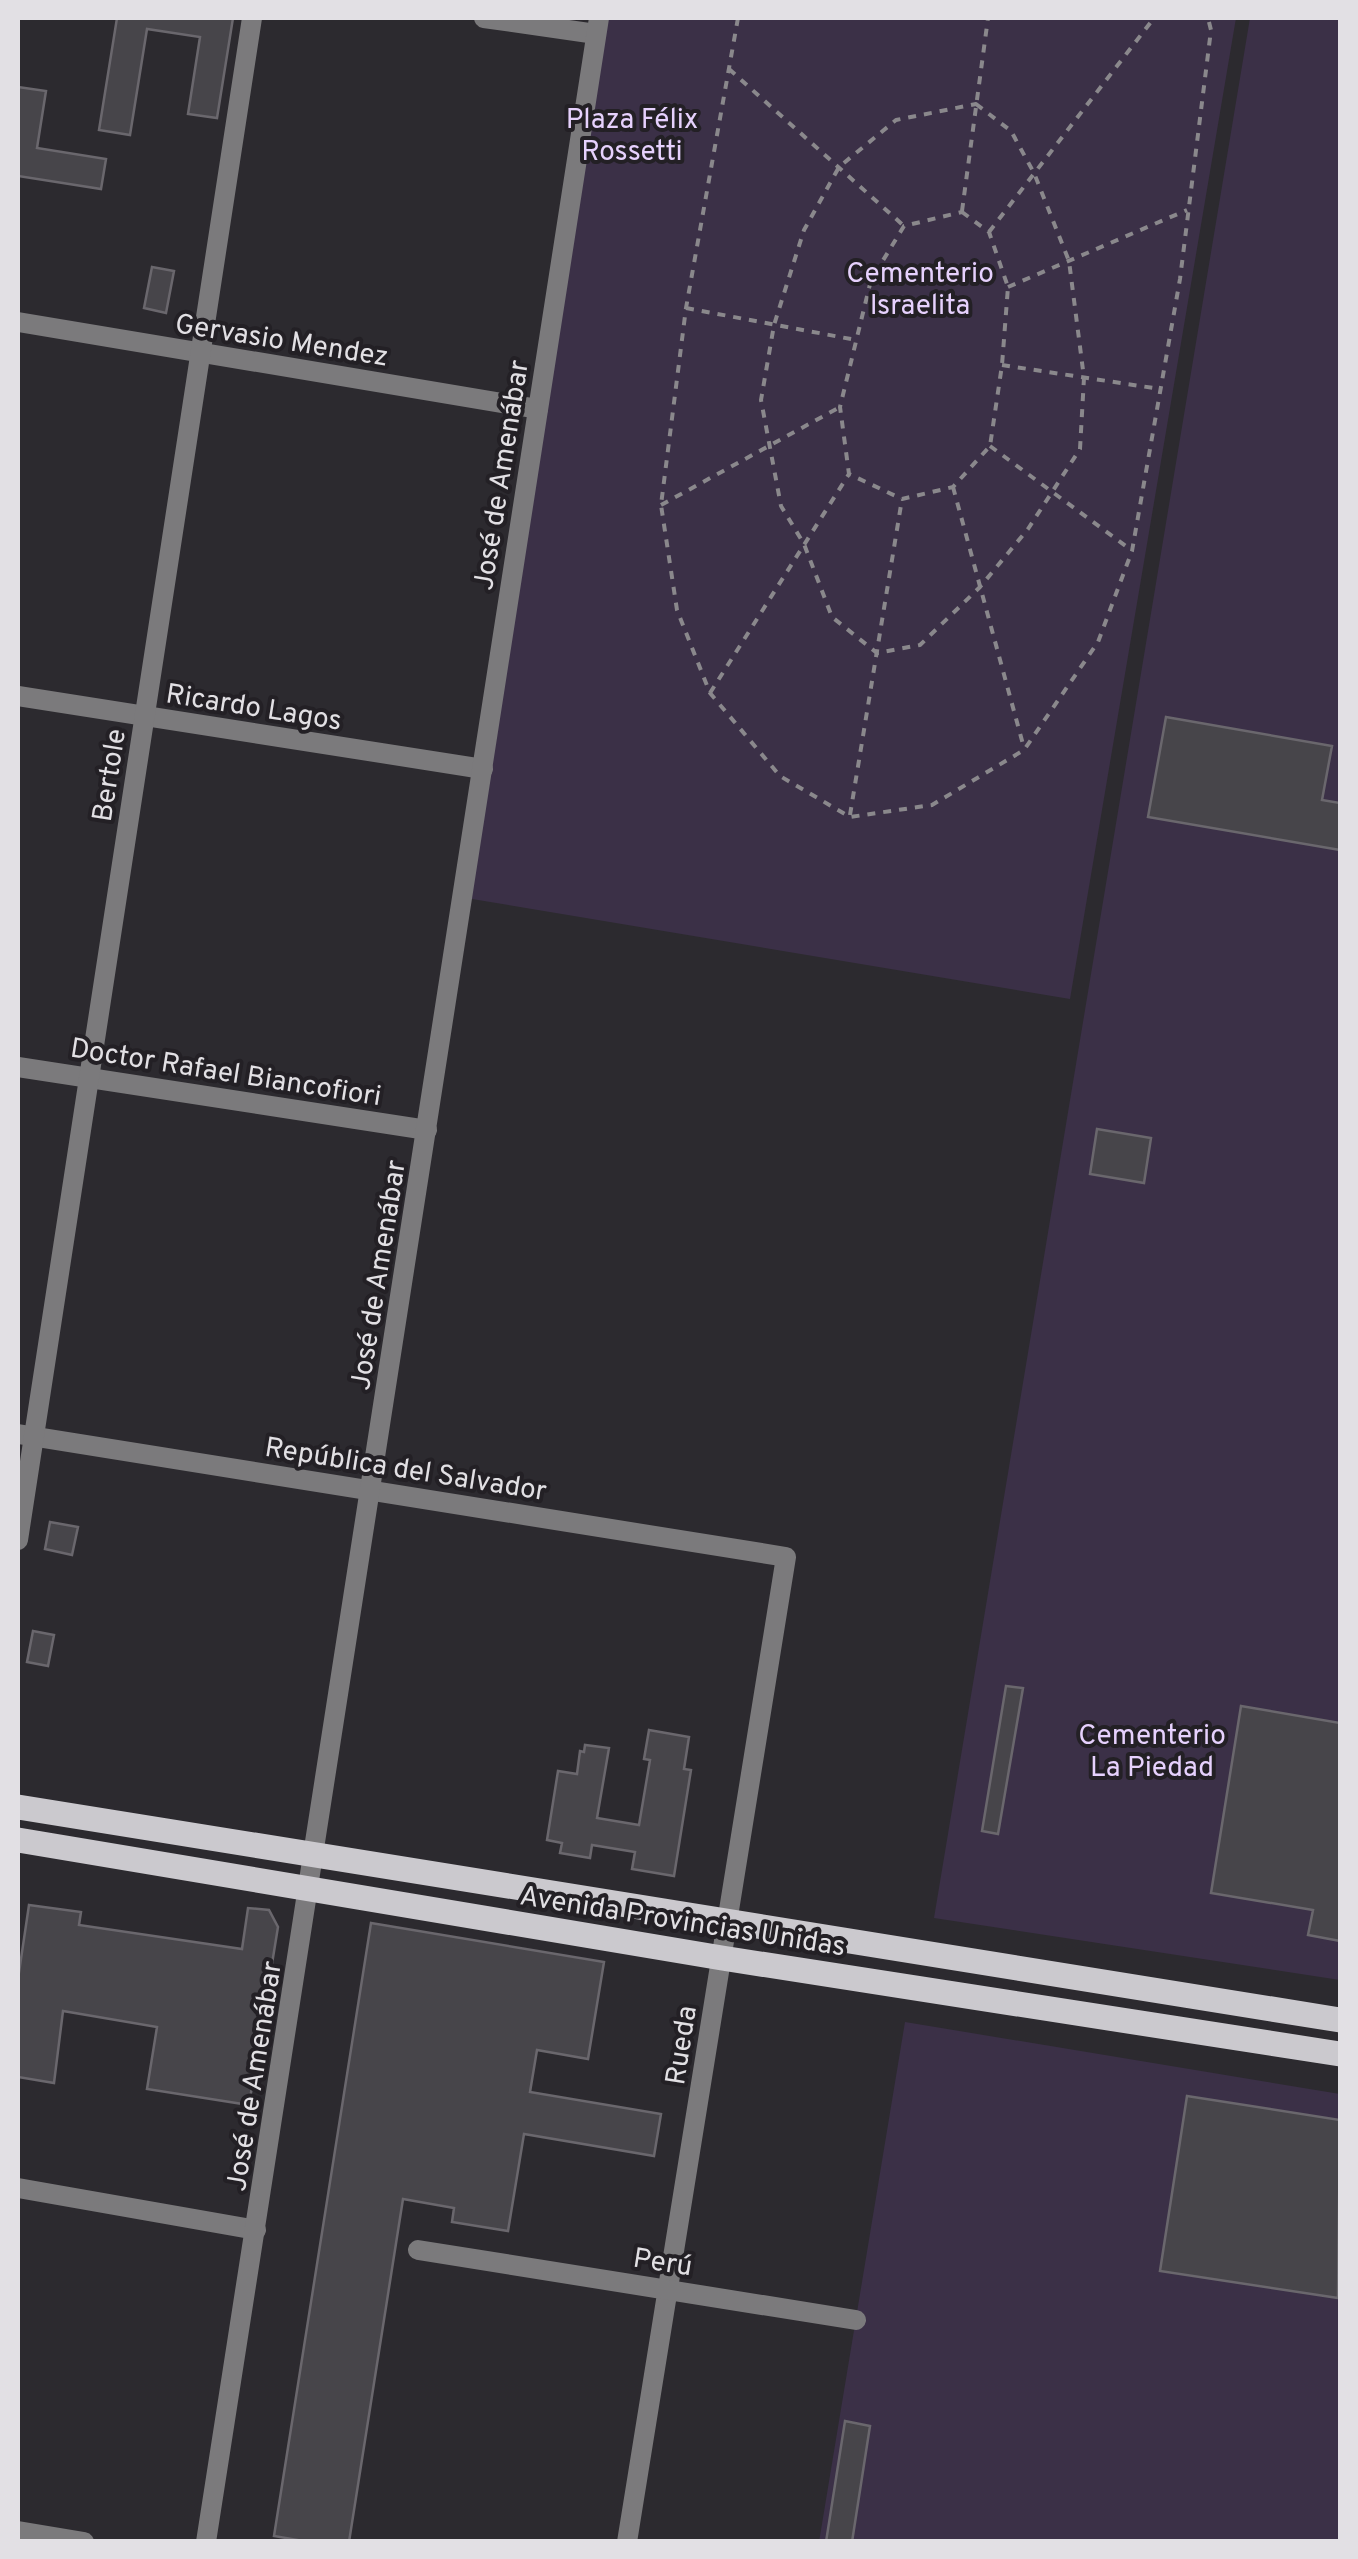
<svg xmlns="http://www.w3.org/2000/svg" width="1358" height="2559" viewBox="0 0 1358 2559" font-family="Overpass,sans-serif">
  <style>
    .green { fill: #3b3047 }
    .building { fill: #47454a; stroke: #6a676d; stroke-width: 2.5 }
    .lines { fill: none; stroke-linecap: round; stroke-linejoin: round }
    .path { stroke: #8a888c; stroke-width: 4; stroke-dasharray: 8 8; stroke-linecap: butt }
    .minor { stroke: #7b7a7c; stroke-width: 20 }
    .major { stroke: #cbc9ce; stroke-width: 25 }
    .labels { text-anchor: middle; stroke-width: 8; stroke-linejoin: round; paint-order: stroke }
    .park-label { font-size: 28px; fill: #e6d1fd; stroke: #232025 }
    .street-label { font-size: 28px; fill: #e2e0e4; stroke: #232025 }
  </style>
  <rect width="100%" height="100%" fill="#2c2a2f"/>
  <!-- green -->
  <g class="green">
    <path d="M 606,18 L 1236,18 L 1070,999 L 466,898 Z"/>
    <path d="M 1250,18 L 1340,18 L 1340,1980 L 934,1918 Z"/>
    <path d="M 905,2022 L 1340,2094 L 1340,2541 L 819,2542 Z"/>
  </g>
  <!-- building -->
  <g class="building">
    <path d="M 117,18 L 233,18 L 217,118 L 188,114 L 200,37 L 147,29 L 130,135 L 99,130 Z"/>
    <path d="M 18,87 L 46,91 L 37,148 L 106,159 L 101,189 L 18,176 Z"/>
    <path d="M 152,267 L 174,271 L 166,313 L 144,308 Z"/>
    <path d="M 1166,717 L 1332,746 L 1322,800 L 1340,803 L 1340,850 L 1148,817 Z"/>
    <path d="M 1097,1129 L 1151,1138 L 1144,1183 L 1090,1174 Z"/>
    <path d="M 50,1522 L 78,1527 L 72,1555 L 45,1549 Z"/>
    <path d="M 33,1631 L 54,1635 L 48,1666 L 27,1662 Z"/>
    <path d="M 1006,1686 L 1023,1688 L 998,1834 L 982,1831 Z"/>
    <path d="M 1241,1706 L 1340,1723 L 1340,1941 L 1308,1935 L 1313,1910 L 1211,1893 Z"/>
    <path d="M 649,1730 L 689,1737 L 684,1769 L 691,1770 L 674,1876 L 632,1869 L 635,1852 L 592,1845 L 590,1858 L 560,1853 L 562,1843 L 547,1840 L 558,1771 L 577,1774 L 580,1751 L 584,1752 L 585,1745 L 609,1748 L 597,1818 L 639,1825 L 650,1760 L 644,1759 Z"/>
    <path d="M 29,1905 L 81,1912 L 79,1925 L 242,1949 L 248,1908 L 269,1910 L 278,1927 L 249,2105 L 147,2089 L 157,2027 L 63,2011 L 54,2083 L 18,2077 L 18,1979 Z"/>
    <path d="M 371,1923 L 604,1962 L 588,2059 L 537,2050 L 530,2092 L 661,2114 L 654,2156 L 524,2134 L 508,2231 L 452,2222 L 454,2208 L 403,2199 L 349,2542 L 309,2542 L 274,2536 Z"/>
    <path d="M 1187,2096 L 1340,2120 L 1338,2298 L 1160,2271 Z"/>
    <path d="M 845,2421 L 870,2426 L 852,2542 L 826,2542 Z"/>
  </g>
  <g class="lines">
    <!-- path -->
    <g class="path">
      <path d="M 738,18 L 686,308 L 661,505 L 677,610 L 710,693 L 780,776 L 850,817 L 932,805 L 1024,750 L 1098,642 L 1132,551 L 1180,279 L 1211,30 L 1208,18"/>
      <path d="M 729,69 L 904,226"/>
      <path d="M 976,104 L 1011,131 L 1034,173 L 1069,261 L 1084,378 L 1080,449 L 1028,529 L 980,587 L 920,645 L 877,653 L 832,617 L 804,544 L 781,506 L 761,400 L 774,325 L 804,230 L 839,167 L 896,120 Z"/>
      <path d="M 962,211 L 988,18"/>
      <path d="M 962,212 L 989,232 L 1008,287 L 1002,365 L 990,446 L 953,487 L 902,499 L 849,474 L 840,407 L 871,280 L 904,226 Z"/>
      <path d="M 989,232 L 1154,18"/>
      <path d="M 1008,287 L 1187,210"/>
      <path d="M 686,308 L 856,340"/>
      <path d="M 1002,365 L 1160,389"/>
      <path d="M 990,446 L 1131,550"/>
      <path d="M 953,487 L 1024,748"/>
      <path d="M 661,505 L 840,407"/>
      <path d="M 710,693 L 849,474"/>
      <path d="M 850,815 L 902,499"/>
    </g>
    <!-- minor -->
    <g class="minor">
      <path d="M 484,18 L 596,34"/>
      <path d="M 18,322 L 538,409"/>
      <path d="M 18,696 L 483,769"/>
      <path d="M 18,1067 L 427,1130"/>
      <path d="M 18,1434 L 786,1557 L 627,2542"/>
      <path d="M 18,1540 L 252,18"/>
      <path d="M 18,2188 L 256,2230"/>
      <path d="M 418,2250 L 856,2320"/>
      <path d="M 18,2531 L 84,2542"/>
      <path d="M 206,2542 L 599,18"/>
    </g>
    <!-- major -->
    <g class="major">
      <path d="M 18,1807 L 1340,2020"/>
      <path d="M 18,1840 L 722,1958 L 1340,2054"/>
    </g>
  </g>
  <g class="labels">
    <!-- park labels -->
    <g class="park-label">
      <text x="632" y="128">Plaza Félix<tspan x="632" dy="32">Rossetti</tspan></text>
      <text x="920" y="282">Cementerio<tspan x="920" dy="32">Israelita</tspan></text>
      <text x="1152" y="1744">Cementerio<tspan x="1152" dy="32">La Piedad</tspan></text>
    </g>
    <!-- street labels -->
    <g class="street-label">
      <text transform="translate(282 339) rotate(9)" y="10">Gervasio Mendez</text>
      <text transform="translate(500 475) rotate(-81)" y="10">José de Amenábar</text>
      <text transform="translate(254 706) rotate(9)" y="10">Ricardo Lagos</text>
      <text transform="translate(108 775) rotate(-81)" y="10">Bertole</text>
      <text transform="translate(226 1071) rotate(9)" y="10">Doctor Rafael Biancofiori</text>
      <text transform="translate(377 1275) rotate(-81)" y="10">José de Amenábar</text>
      <text transform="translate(406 1468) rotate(9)" y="10">República del Salvador</text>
      <text transform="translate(683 1920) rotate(9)" y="10">Avenida Provincias Unidas</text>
      <text transform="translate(680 2045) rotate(-81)" y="10">Rueda</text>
      <text transform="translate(253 2076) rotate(-81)" y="10">José de Amenábar</text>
      <text transform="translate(663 2261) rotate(9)" y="10">Perú</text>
    </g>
  </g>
  <!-- border -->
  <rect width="1358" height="2559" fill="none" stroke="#e2e0e4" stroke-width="40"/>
</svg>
